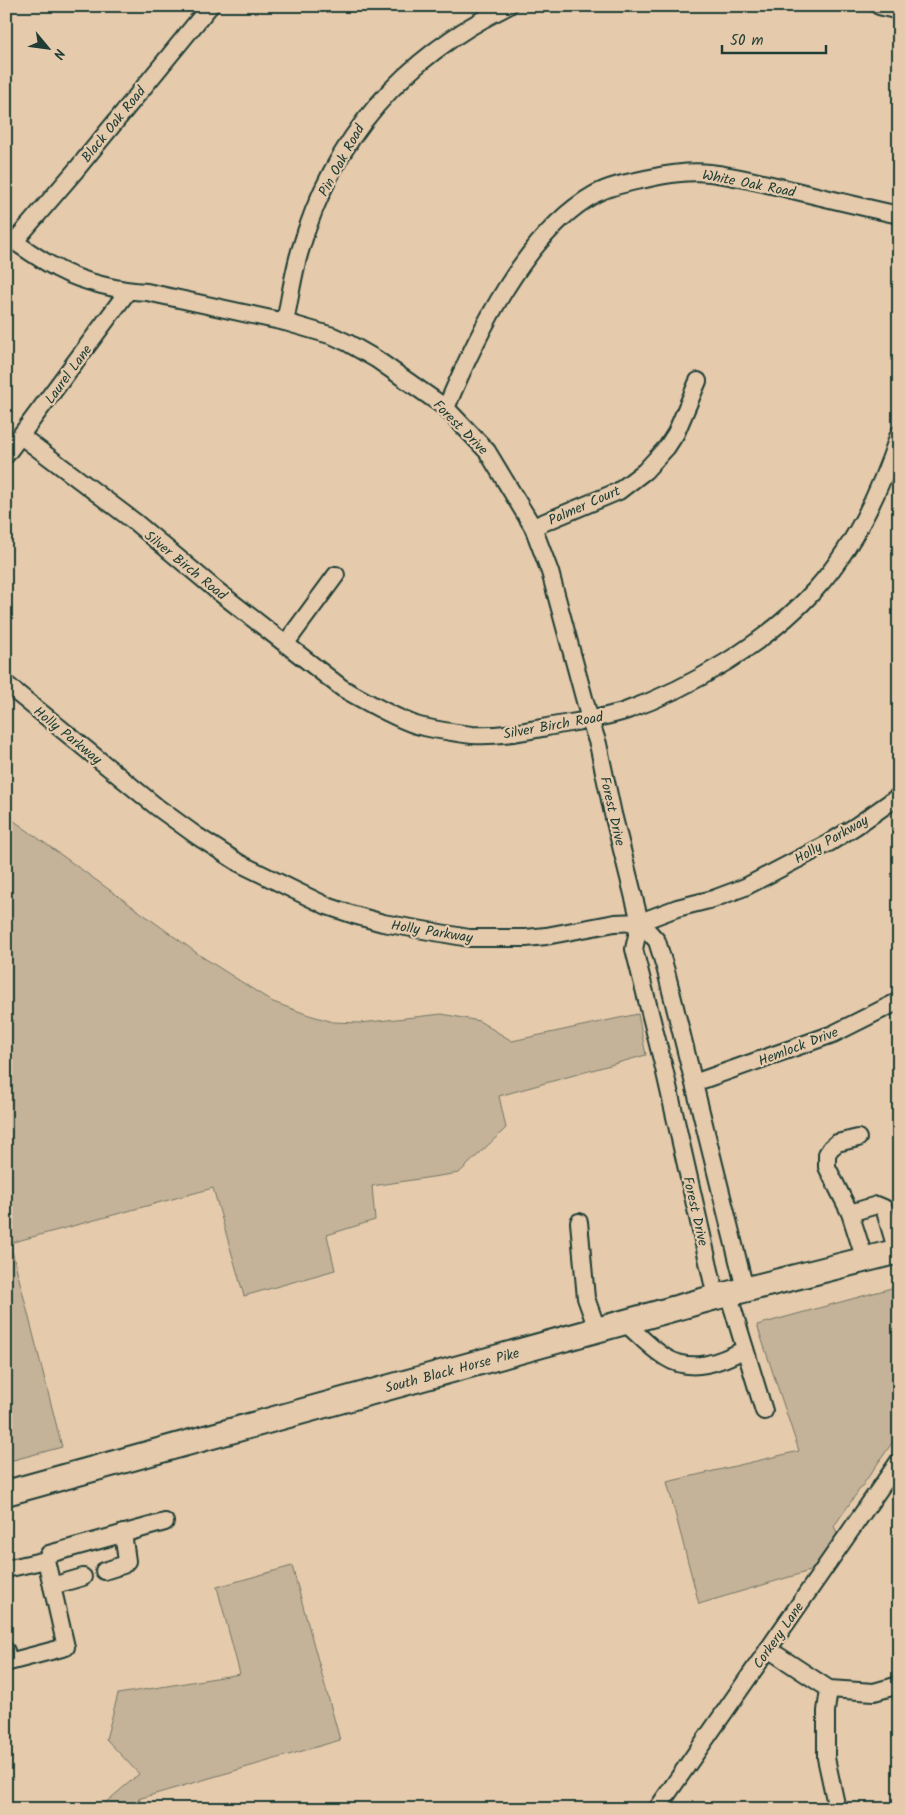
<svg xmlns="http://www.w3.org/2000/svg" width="905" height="1815" viewBox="0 0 905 1815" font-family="Kalam,sans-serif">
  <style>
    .green { fill: #c4b299; stroke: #727866 }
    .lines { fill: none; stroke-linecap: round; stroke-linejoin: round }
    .minor-casing { stroke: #1f3d34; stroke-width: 20 }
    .highway-casing { stroke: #1f3d34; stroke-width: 28 }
    .minor { stroke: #e5caac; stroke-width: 16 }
    .highway { stroke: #e5caac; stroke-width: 24 }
    .labels { text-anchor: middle; stroke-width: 4.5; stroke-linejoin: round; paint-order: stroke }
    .street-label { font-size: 14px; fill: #1f3d34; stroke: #e5caac }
  </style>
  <rect width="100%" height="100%" fill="#e5caac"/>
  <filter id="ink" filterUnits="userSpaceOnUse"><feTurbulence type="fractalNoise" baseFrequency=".02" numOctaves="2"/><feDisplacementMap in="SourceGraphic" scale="10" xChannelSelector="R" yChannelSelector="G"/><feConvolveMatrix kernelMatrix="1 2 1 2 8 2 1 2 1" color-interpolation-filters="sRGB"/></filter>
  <g filter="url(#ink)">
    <!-- green -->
    <g class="green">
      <path d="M 6,815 L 201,956 L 273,1002 L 309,1015 L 333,1022 L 360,1023 L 442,1014 L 479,1021 L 512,1041 L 638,1014 L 646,1055 L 499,1096 L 506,1128 L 459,1173 L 372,1186 L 375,1220 L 327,1235 L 335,1270 L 244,1296 L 213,1188 L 10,1243 L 62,1447 L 6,1462 L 6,1301 L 8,1300 L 6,1296 Z"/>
      <path d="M 899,1286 L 899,1433 L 834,1526 L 841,1542 L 823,1567 L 699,1604 L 667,1482 L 799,1451 L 757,1325 Z"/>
      <path d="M 292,1566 L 340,1740 L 138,1799 L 149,1809 L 98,1809 L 139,1774 L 106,1739 L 118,1694 L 240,1674 L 217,1587 Z"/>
    </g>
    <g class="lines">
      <defs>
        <g id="minor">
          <path d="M 879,6 L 899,11"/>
          <path d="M 6,236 C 23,247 40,260 58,269 C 82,282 120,291 147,292 L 285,322 L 333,336 L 348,343 L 376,359 L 446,408 L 487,451 L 533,527 L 550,572 L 590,720 L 598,744 L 613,814 L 640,922 L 657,941 L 666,971 L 745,1289"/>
          <path d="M 15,241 L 76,170 L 210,6"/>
          <path d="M 285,322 C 290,298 293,274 300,251 C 333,137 403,58 508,6"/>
          <path d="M 446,408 C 476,337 525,233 595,194 C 612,185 632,182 650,178 C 669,174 691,171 710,173 C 736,176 763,183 788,189 C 825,198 862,207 899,215"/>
          <path d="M 21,436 L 135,522 L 215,589 L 342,688 C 363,700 393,717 416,725 C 430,729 457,733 472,735 C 501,737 530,730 558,725 C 581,721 603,718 625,711 C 691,688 768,642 815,590 C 854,547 881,489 899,434"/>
          <path d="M 6,455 L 128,291"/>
          <path d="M 533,527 L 619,491 L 645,471 L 667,447 L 676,433 L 698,381"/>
          <path d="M 286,643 L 336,575"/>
          <path d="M 6,684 L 157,807 L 197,836 L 239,863 L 296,891 L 327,906 L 354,915 L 383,923 L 469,938 L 526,938 L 546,936 L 615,923 L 640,922 L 677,908 L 713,899 L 745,887 L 829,843 L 856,826 L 899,796"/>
          <path d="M 640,922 L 634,949 L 663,1064 L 716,1297"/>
          <path d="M 694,1083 L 833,1034 L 899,1001"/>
          <path d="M 858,1138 L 837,1143 L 831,1148 L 827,1154 L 827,1167 L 850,1213 L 865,1260"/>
          <path d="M 850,1213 L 877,1205 L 884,1208 L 897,1252"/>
          <path d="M 579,1222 L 586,1298 L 597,1329"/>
          <path d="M 728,1293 L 764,1411"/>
          <path d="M 624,1322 C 637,1333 650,1348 665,1357 C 691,1374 721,1362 745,1349"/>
          <path d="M 6,1569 L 46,1560"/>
          <path d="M 104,1571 L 123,1565 L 127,1561 L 123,1533"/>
          <path d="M 52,1586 L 83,1577"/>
          <path d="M 768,1649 L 829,1689 L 874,1692 L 899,1685"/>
          <path d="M 6,1651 L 9,1662 L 66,1647 L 46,1560 L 49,1554 L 165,1522"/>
          <path d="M 829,1689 L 826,1711 L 826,1758 L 837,1809"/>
          <path d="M 657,1809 L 899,1461"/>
        </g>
        <path id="highway" d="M 6,1493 L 716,1297 L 899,1251"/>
      </defs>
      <!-- minor casing -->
      <use href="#minor" class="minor-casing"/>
      <!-- highway casing -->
      <use href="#highway" class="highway-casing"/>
      <!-- minor -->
      <use href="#minor" class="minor"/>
      <!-- highway -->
      <use href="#highway" class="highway"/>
    </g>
  </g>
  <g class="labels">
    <!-- street labels -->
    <g class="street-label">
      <text transform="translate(113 124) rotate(-51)" y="5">Black Oak Road</text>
      <text transform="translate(341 160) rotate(-61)" y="5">Pin Oak Road</text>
      <text transform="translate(749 183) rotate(11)" y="5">White Oak Road</text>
      <text transform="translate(68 374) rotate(-54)" y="5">Laurel Lane</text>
      <text transform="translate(461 427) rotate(45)" y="5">Forest Drive</text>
      <text transform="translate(584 505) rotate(-24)" y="5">Palmer Court</text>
      <text transform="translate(186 565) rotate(39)" y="5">Silver Birch Road</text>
      <text transform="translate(553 725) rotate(-10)" y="5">Silver Birch Road</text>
      <text transform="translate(68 735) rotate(39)" y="5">Holly Parkway</text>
      <text transform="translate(613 811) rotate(77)" y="5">Forest Drive</text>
      <text transform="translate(831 839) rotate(-30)" y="5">Holly Parkway</text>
      <text transform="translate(432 931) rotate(9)" y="5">Holly Parkway</text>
      <text transform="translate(798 1046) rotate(-21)" y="5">Hemlock Drive</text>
      <text transform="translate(696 1211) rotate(77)" y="5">Forest Drive</text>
      <text transform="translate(452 1370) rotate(-15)" y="5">South Black Horse Pike</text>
      <text transform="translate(778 1635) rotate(-55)" y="5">Corkery Lane</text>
    </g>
  </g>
  <!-- margin -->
  <rect width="905" height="1815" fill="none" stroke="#e5caac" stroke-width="25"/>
  <rect x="12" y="12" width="880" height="1790" fill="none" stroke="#1f3d34" stroke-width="2" filter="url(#ink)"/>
  <!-- north arrow -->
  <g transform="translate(48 48) rotate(119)" stroke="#e5caac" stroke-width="4" paint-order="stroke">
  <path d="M0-4L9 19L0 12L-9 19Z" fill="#1f3d34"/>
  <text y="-8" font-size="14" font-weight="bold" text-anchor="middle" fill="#1f3d34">N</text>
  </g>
  <!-- scale -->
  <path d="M722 45v8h104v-8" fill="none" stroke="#1f3d34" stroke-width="2.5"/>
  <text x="730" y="45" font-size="15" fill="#1f3d34" stroke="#e5caac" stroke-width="4" paint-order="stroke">50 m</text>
</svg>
